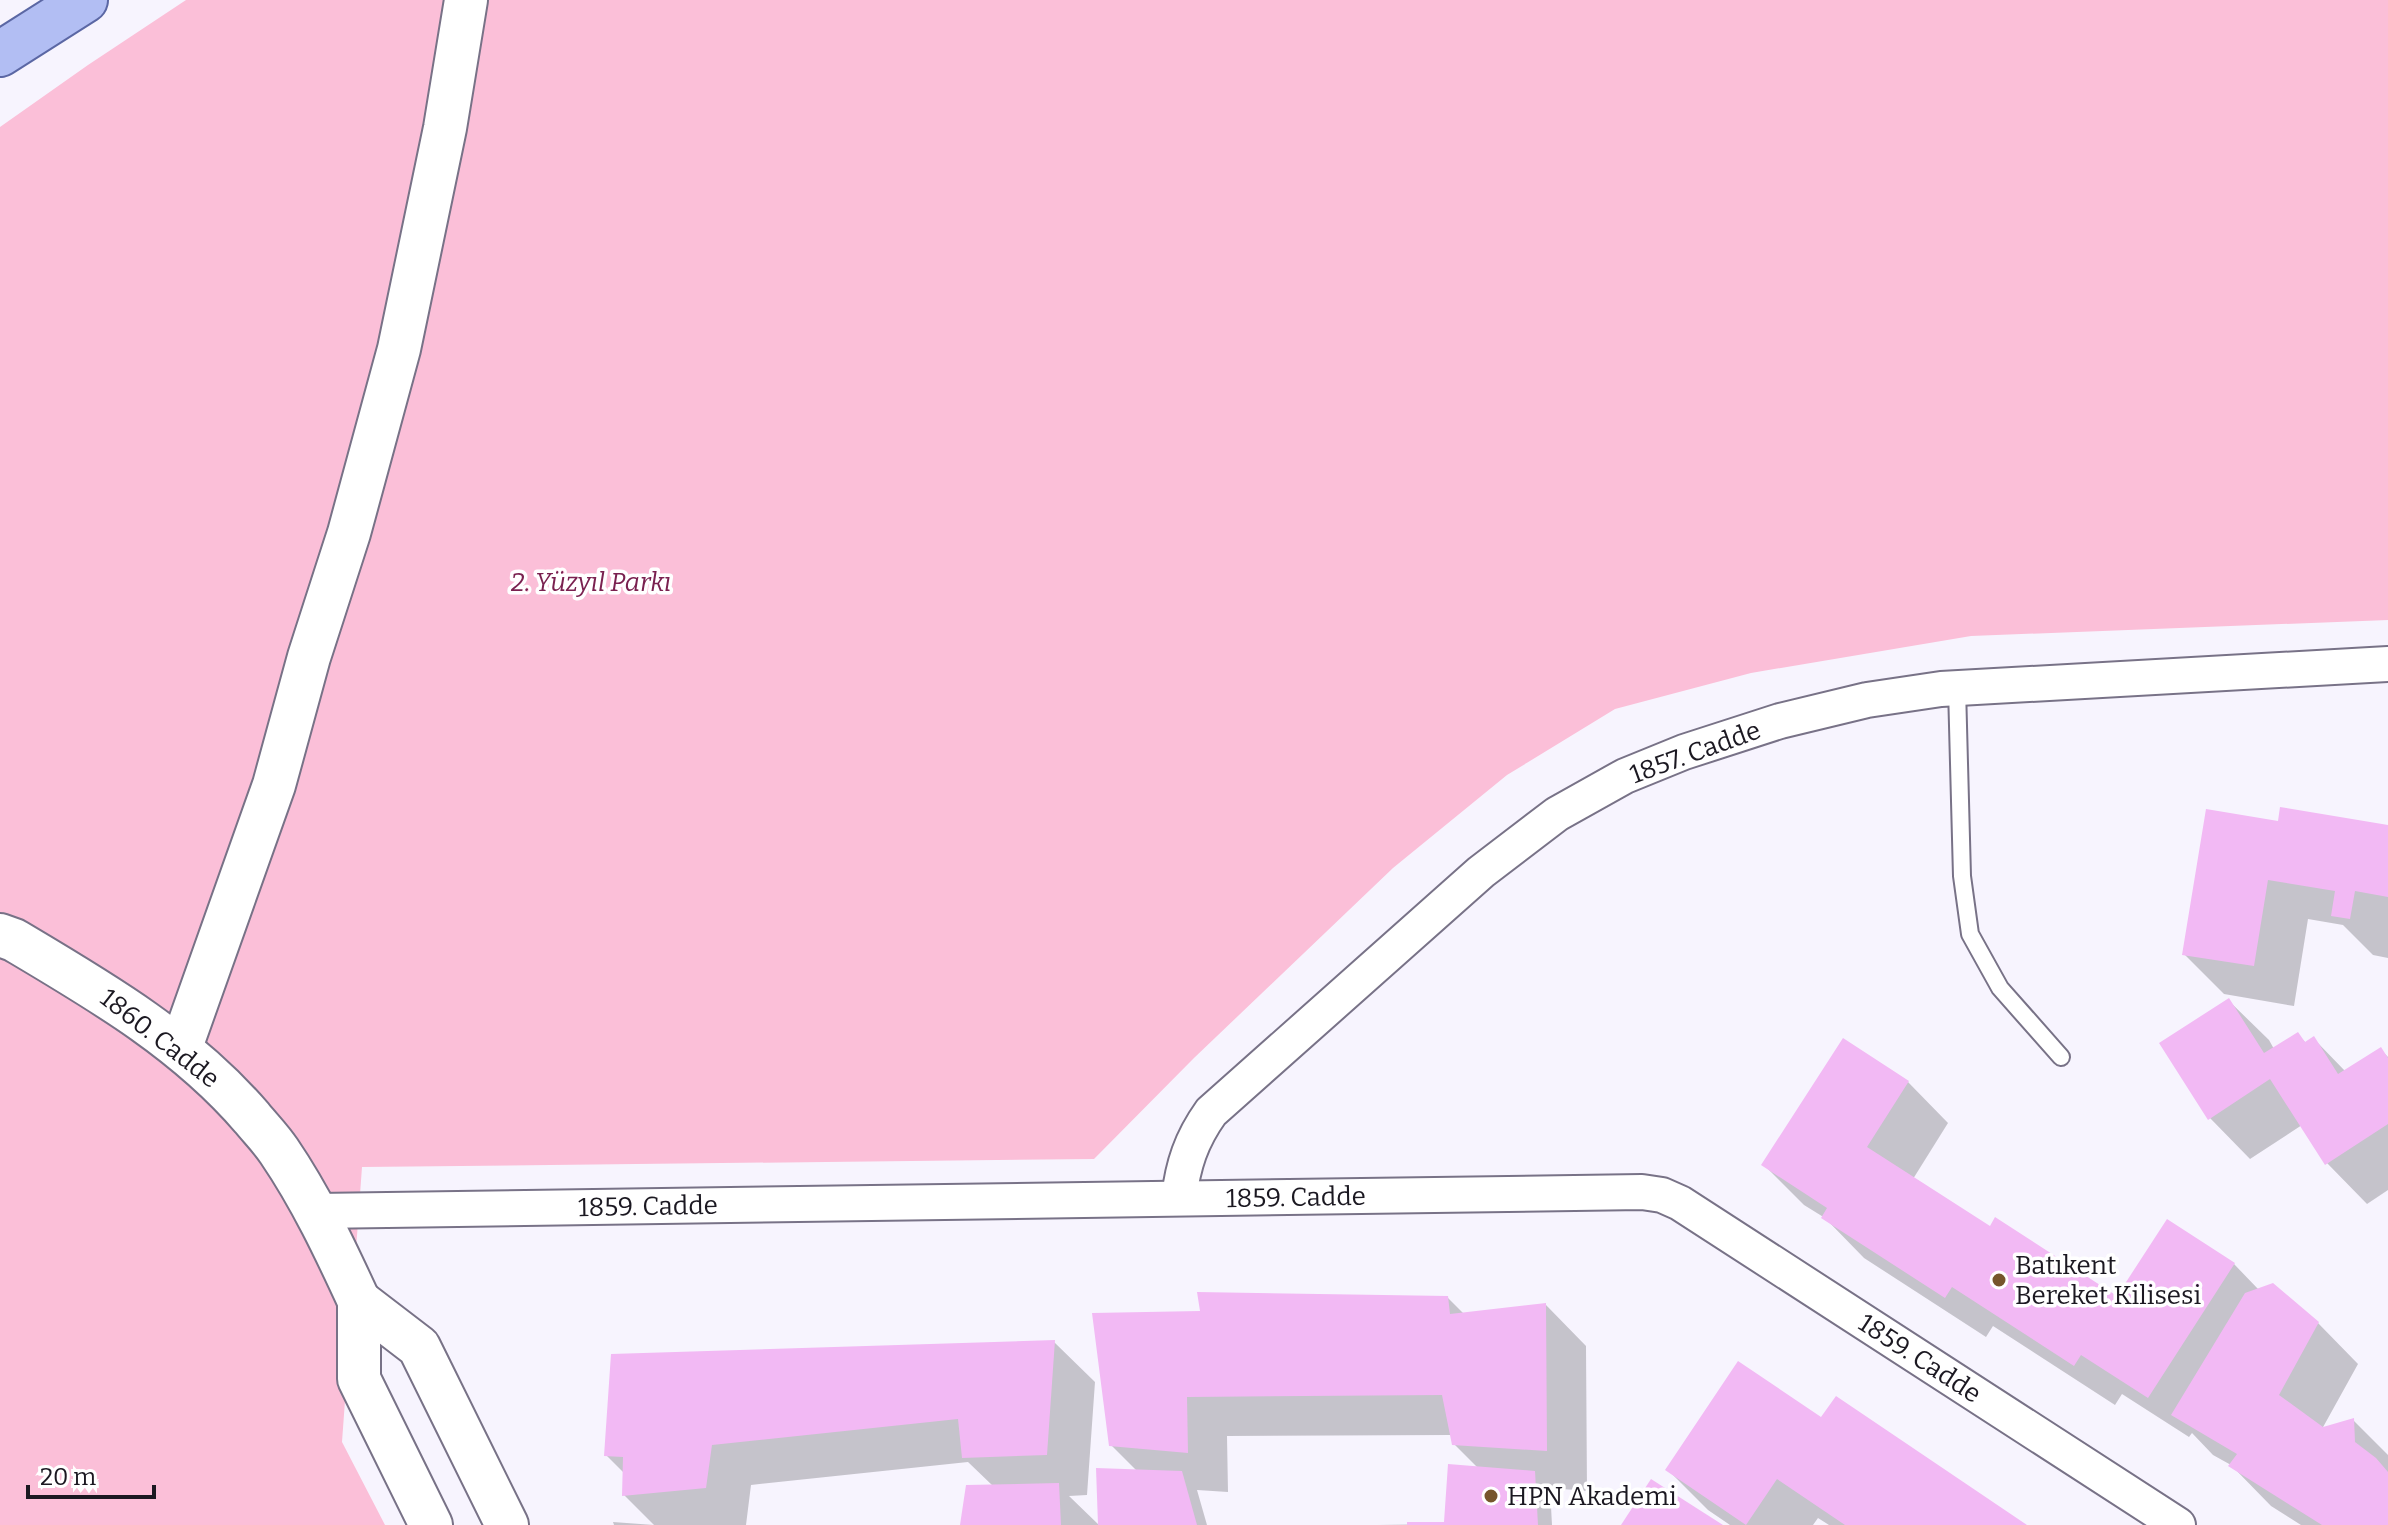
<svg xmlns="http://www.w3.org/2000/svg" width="2388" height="1525" viewBox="0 0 2388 1525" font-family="Bitter,serif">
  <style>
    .green { fill: #fbbfd8 }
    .shadow { fill: #0003 }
    .building { fill: #f2b9f4 }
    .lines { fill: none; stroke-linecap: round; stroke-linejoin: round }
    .service-casing { stroke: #787287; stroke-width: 20 }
    .minor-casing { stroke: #787287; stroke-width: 38 }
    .tertiary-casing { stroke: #787287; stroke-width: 46 }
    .primary-casing { stroke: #5b67a4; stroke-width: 48 }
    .service { stroke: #fff; stroke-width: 16 }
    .minor { stroke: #fff; stroke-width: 34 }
    .tertiary { stroke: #fff; stroke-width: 42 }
    .primary { stroke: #b2bef3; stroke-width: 44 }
    .poi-dot { fill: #76552c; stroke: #fff; stroke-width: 3 }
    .labels { text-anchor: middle; stroke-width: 7; stroke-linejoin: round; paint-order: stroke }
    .park-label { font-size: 26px; font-style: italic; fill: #7a2150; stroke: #fff }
    .street-label { font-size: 26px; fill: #1b1821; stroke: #fff }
    .poi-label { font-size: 26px; fill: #1b1821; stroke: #fff; text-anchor: start }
  </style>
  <rect width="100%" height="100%" fill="#f7f4fe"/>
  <!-- green -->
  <path class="green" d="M 186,0 L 2388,0 L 2388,620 L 1971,636 L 1751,673 L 1615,709 L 1507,775 L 1393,868 L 1194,1058 L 1094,1159 L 362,1167 L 342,1442 L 385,1525 L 0,1525 L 0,127 L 88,65 Z"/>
  <!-- shadow -->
  <g class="shadow">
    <path d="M 2280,823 L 2388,827 L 2388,958 L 2373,955 L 2343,925 L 2308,919 L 2294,1006 L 2224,994 L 2184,954 Z"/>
    <path d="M 2228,1000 L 2269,1040 L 2274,1049 L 2297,1034 L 2307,1044 L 2314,1039 L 2346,1072 L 2380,1049 L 2388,1057 L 2388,1190 L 2367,1204 L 2327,1163 L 2302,1125 L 2250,1159 L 2210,1118 Z"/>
    <path d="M 1844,1041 L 1908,1082 L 1948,1123 L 1913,1179 L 1990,1229 L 2117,1298 L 2234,1264 L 2259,1290 L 2318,1323 L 2358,1364 L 2322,1429 L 2354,1421 L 2388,1455 L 2388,1525 L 2301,1525 L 2271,1506 L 2231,1465 L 2213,1455 L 2192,1433 L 2189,1437 L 2122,1394 L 2115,1405 L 1993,1326 L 1986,1337 L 1864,1258 L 1825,1218 L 1804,1205 L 1764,1165 Z"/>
    <path d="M 1448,1298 L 1464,1314 L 1546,1305 L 1586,1346 L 1587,1491 L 1550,1488 L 1552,1525 L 1377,1525 L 1446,1524 L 1478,1468 L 1454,1444 L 1452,1435 L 1227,1436 L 1228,1492 L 1197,1490 L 1207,1525 L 1100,1525 L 1137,1471 L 1111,1445 L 1203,1313 Z"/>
    <path d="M 1054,1342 L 1095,1382 L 1087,1495 L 1069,1496 L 1099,1525 L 962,1525 L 993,1486 L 968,1462 L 751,1485 L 746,1525 L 614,1525 L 613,1522 L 654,1525 L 624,1495 L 625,1474 L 606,1455 Z"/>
    <path d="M 1822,1420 L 2024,1525 L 1829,1525 L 1818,1518 L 1813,1525 L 1730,1525 L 1708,1510 L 1668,1470 Z"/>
  </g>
  <!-- building -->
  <g class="building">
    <path d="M 2280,807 L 2388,825 L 2388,897 L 2355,891 L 2350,919 L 2331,916 L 2335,891 L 2268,880 L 2254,966 L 2182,955 L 2206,809 L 2278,821 Z"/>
    <path d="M 2229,998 L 2264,1053 L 2298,1032 L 2305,1042 L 2314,1036 L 2338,1074 L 2381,1047 L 2388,1058 L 2388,1124 L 2325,1165 L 2270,1079 L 2208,1120 L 2159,1043 Z"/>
    <path d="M 1843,1038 L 1909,1081 L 1867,1147 L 1990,1226 L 1995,1217 L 2117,1296 L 2167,1219 L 2235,1263 L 2148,1398 L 2081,1355 L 2074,1366 L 1952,1287 L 1945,1298 L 1821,1218 L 1827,1208 L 1761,1165 Z"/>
    <path d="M 2273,1283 L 2319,1322 L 2279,1395 L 2323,1427 L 2354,1418 L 2355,1442 L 2376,1458 L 2388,1472 L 2388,1525 L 2322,1525 L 2228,1466 L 2237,1454 L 2171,1415 L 2245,1293 Z"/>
    <path d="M 1197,1292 L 1448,1296 L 1450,1314 L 1546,1303 L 1547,1451 L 1452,1445 L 1442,1395 L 1187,1397 L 1188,1453 L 1109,1446 L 1092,1313 L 1200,1311 Z"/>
    <path d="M 1055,1340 L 1047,1455 L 962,1458 L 958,1419 L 712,1445 L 706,1488 L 622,1496 L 623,1457 L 604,1456 L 611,1354 Z"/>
    <path d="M 1738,1361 L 1821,1417 L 1836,1396 L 2027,1525 L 1845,1525 L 1777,1479 L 1746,1525 L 1665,1470 Z"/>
    <path d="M 1448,1464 L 1535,1471 L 1538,1525 L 1407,1525 L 1407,1522 L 1444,1522 Z"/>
    <path d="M 1096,1468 L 1182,1471 L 1197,1525 L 1098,1525 Z"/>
    <path d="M 1651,1479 L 1723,1525 L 1621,1525 Z"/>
    <path d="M 1059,1483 L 1061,1525 L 960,1525 L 966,1485 Z"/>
  </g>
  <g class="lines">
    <defs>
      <path id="service" d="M 1957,688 L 1962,876 L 1970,934 L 2000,988 L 2061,1057"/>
      <g id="minor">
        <path d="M 1179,1198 C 1183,1165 1191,1140 1211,1112 L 1481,872 L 1557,814 L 1625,776 L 1684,752 L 1780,721 L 1867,700 L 1941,689 L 2388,664"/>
        <path d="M 317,1211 L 1642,1192 L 1662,1195 L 1680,1203 L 2178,1525"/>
      </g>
      <g id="tertiary">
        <path d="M 0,935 L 14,940 C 100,991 186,1041 252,1118 C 261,1129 271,1139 279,1151 C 311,1198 335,1249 359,1301"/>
        <path d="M 181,1047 L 274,785 L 309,657 L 349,533 L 399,349 L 445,128 L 466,0"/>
        <path d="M 431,1525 L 359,1379 L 359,1301 L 419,1347 L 507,1525"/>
      </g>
      <path id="primary" d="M 0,54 L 85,0"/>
    </defs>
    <!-- service casing -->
    <use href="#service" class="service-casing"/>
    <!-- minor casing -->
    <use href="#minor" class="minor-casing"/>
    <!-- tertiary casing -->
    <use href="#tertiary" class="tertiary-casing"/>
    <!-- primary casing -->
    <use href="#primary" class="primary-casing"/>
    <!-- service -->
    <use href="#service" class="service"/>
    <!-- minor -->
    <use href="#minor" class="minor"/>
    <!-- tertiary -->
    <use href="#tertiary" class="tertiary"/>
    <!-- primary -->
    <use href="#primary" class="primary"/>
  </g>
  <!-- markers -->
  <g class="poi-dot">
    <circle cx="1999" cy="1280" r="8"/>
    <circle cx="1491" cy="1496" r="8"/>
  </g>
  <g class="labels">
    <!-- park labels -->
    <g class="park-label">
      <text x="591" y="591">2. Yüzyıl Parkı</text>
    </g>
    <!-- street labels -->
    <g class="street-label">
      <text transform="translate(1695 752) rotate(-20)" y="9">1857. Cadde</text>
      <text transform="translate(160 1038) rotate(38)" y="9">1860. Cadde</text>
      <text transform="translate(1296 1197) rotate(-1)" y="9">1859. Cadde</text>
      <text transform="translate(648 1206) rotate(-1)" y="9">1859. Cadde</text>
      <text transform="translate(1920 1358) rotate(33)" y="9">1859. Cadde</text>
    </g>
    <!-- poi labels -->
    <g class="poi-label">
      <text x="2015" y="1274">Batıkent<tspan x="2015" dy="30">Bereket Kilisesi</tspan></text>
      <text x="1507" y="1505">HPN Akademi</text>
    </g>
  </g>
  <!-- scale -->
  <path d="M28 1485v12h126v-12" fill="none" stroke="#1b1821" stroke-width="4"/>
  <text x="40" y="1485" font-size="24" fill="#1b1821" stroke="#ffffff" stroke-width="6" paint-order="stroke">20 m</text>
</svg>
